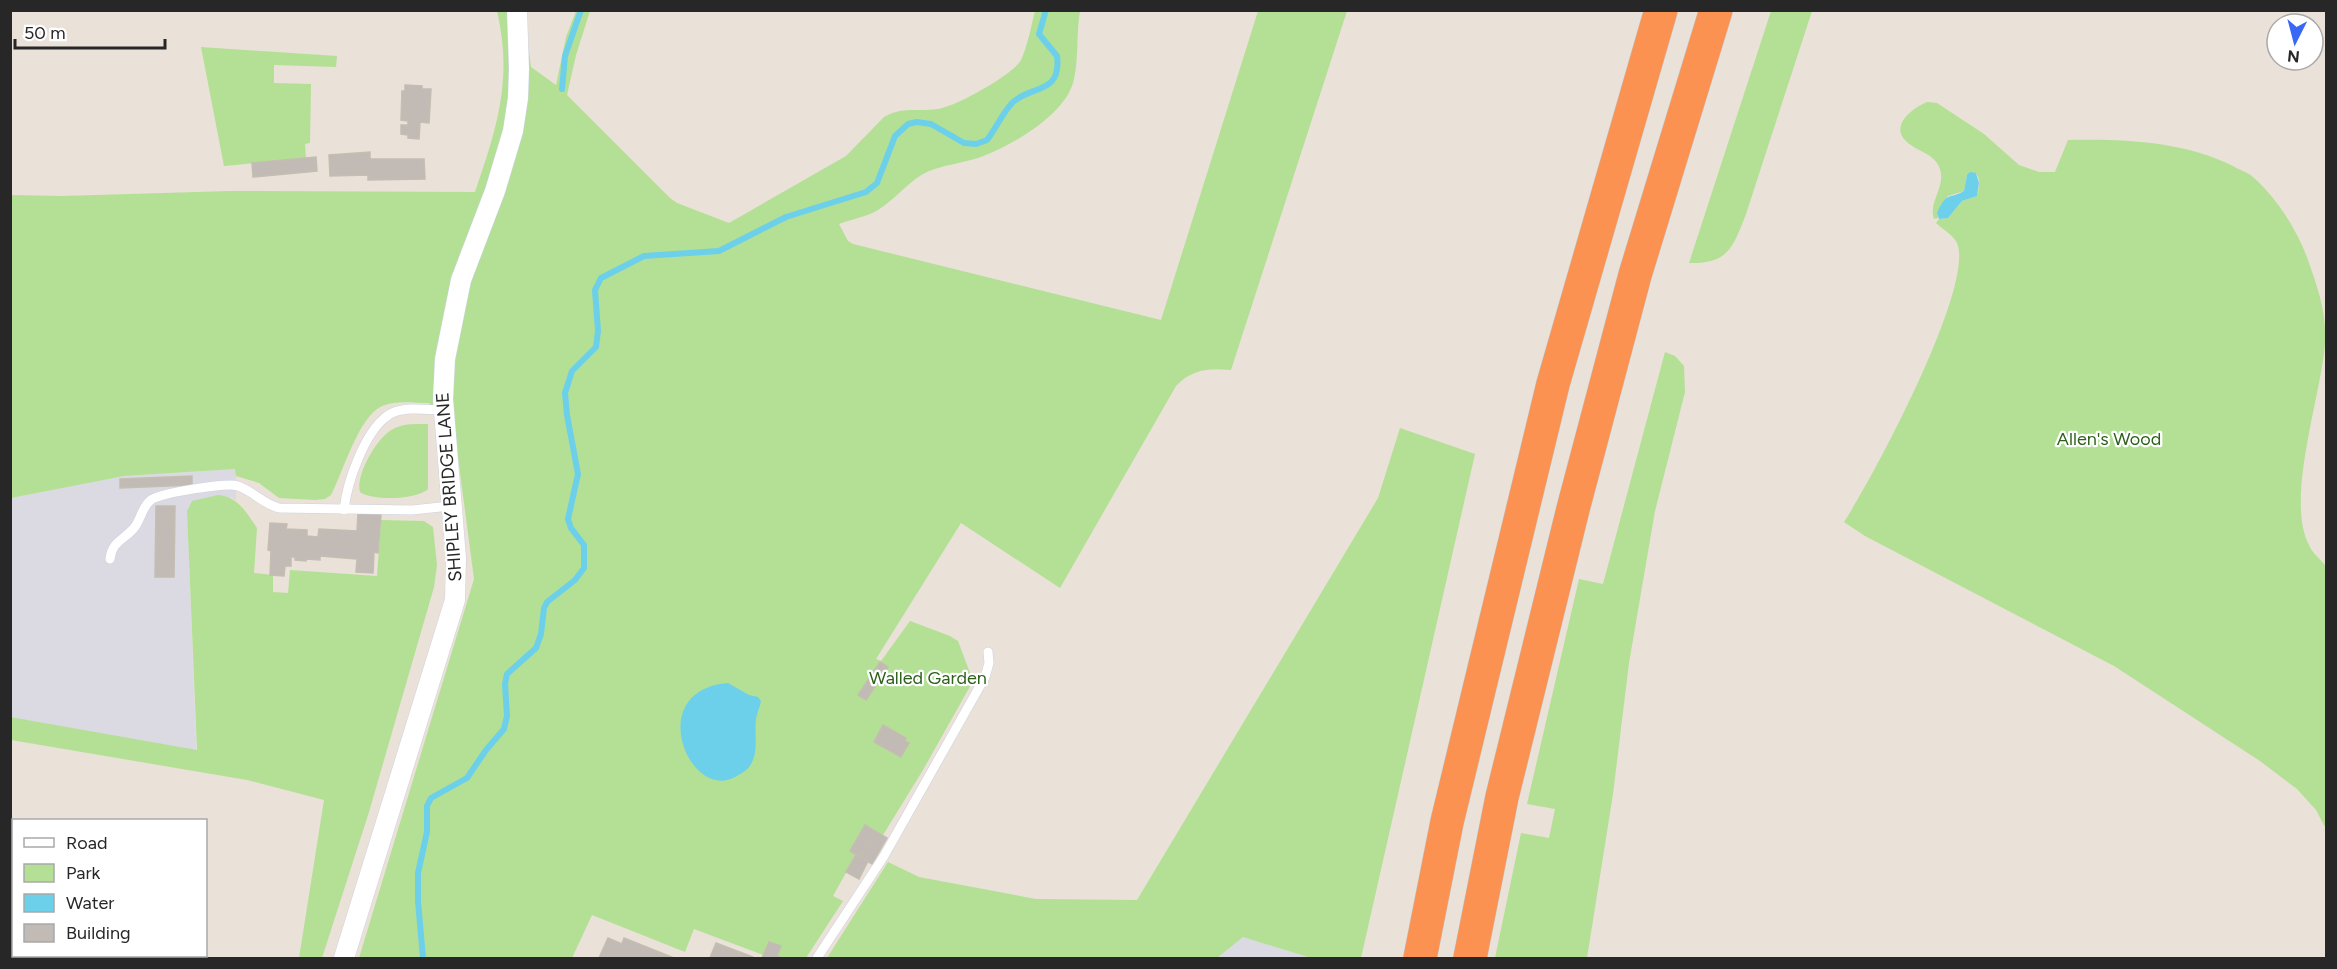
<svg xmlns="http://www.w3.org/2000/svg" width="2337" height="969" viewBox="0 0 2337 969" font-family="Figtree,sans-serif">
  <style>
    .industrial { fill: #dbd9e2 }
    .green { fill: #b3e095; fill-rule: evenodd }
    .water { fill: #6cd0eb }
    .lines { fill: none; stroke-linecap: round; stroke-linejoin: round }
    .stream { stroke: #6cd0eb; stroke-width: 6 }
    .building { fill: #c2bbb5; stroke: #c4bdb2; stroke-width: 1.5 }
    .lane-casing { stroke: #ced2e0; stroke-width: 10 }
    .street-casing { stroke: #ced2e0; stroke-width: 21 }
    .highway-casing { stroke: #c3c3c3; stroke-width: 34 }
    .lane { stroke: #fff; stroke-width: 9 }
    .street { stroke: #fff; stroke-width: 20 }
    .highway { stroke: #fb9252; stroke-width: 33 }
    .labels { text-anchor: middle; stroke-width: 4.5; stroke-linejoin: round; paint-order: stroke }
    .park-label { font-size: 18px; fill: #2d611a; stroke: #fff }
    .street-label { font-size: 18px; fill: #272727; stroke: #fff }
  </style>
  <rect width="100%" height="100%" fill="#eae1d8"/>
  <!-- industrial -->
  <g class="industrial">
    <path d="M 236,469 L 236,501 L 231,497 L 187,511 L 197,767 L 11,727 L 11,498 L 124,476 Z"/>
    <path d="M 1243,937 L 1311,958 L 1217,958 Z"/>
  </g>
  <!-- green -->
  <g class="green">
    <path d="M 497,11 L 511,11 L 513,44 L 528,43 L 531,67 L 556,85 L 566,37 L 576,11 L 590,11 L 576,55 L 567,95 L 670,198 L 677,203 L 729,223 L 846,156 L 884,117 C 902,106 918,112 938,109 C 955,107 1013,75 1021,60 C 1028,45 1031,26 1035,11 L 1080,11 C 1076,33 1079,57 1074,79 C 1067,115 1009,147 978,158 C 962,163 944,165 929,171 C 909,180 896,199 878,210 C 866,217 852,219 839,224 L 848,241 L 853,244 L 1161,320 L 1258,11 L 1347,11 L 1231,370 C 1209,368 1192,369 1176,386 L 1060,588 L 961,523 L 876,659 L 881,661 L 910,621 L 950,636 L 958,641 L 973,681 L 923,770 L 883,835 L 865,825 L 850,851 L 856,855 L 833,896 L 843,901 L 806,958 L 771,958 L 694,929 L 685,952 L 592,915 L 572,958 L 359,958 L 474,579 L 454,427 L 429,403 C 414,403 396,400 382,406 C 358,417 343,473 331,495 L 325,499 L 315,500 L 279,498 L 259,483 L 236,476 L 235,469 L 124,476 L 11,498 L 11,195 L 62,196 L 230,191 L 475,192 C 497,128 513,79 497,11 ZM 880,662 L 888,667 L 865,700 L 858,695 ZM 884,725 L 906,738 L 905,741 L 909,744 L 901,757 L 874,741 Z"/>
    <path d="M 1771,11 L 1812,11 L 1746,214 C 1733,247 1729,264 1689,263 Z"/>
    <path d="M 201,47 L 337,56 L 336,67 L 274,65 L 274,83 L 311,84 L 310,143 L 305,144 L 306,158 L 224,166 Z"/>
    <path d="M 1927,102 L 1937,103 L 1984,134 L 2019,165 L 2039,172 L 2055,172 L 2068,140 C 2124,139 2182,141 2233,166 C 2239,170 2248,172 2253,177 C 2277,198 2297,230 2308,260 C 2318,289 2327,313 2325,344 C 2321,396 2285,500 2309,545 C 2312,553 2321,560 2326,566 L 2326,829 L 2316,810 L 2297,789 L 2260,761 L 2114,666 L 1865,536 L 1844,522 C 1873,478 1971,294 1958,246 C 1956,236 1943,230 1936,223 L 1939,219 L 1948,218 L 1962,201 L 1977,196 C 1979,188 1981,180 1976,173 L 1967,175 L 1964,191 L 1948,196 L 1939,210 L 1938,218 L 1934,219 C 1928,202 1946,187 1940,169 C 1935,154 1919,152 1908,143 C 1888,127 1912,108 1927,102 Z"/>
    <path d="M 1665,352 L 1675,356 L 1684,366 L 1685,392 L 1655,511 L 1629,663 L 1613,794 L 1587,958 L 1495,958 L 1521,833 L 1549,838 L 1555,809 L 1527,804 L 1579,579 L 1603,584 Z"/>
    <path d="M 428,424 L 428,489 C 416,500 373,501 360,492 C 355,475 378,435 395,428 C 405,423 417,424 428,424 Z"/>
    <path d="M 1400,428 L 1475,454 L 1361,958 L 1311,958 L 1243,937 L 1217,958 L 827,958 L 888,862 L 919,877 L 1036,899 L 1137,900 L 1378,498 Z"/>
    <path d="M 218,495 C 237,496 247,513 257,528 L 254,573 L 273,575 L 273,592 L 288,593 L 290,570 L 377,576 L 381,520 L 424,521 L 433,527 L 437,565 L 434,587 L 369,812 L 322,958 L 299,958 L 324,800 L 247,780 L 11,740 L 10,717 L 197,750 L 187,511 L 192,501 Z"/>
  </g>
  <!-- water -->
  <g class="water">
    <path d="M 1970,172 L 1976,173 L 1979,183 L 1977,196 L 1962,201 L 1948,218 L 1939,219 L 1937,213 C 1947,191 1948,200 1964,191 L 1967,175 Z"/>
    <path d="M 728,683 L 749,695 L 758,697 L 761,701 C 760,707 757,713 756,719 C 754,734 759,750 751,764 C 749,769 742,773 737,776 C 690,805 642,690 728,683 Z"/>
  </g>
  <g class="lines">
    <!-- stream -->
    <g class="stream">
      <path d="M 562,89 L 565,56 L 581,10"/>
      <path d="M 423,958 L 418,901 L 418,873 L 427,832 L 427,806 L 431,798 L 467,778 L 486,750 L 504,729 L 507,716 L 505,684 L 507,674 L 536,648 L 541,634 L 544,608 L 547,602 L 575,580 L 584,568 L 584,545 L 571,528 L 568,519 L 578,474 L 567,415 L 565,393 L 572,371 L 596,347 L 598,331 L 595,290 L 601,278 L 644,256 L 719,251 L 786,217 L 866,192 L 877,183 L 895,136 L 908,124 L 917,122 L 931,124 L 964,143 L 976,144 L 987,140 C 996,128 1002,114 1012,103 C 1030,85 1062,95 1057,56 L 1039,34 L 1046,10"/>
    </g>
  </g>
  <!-- building -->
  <g class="building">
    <path d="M 405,85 L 422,86 L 422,89 L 431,89 L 429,123 L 420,122 L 419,139 L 408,138 L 408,135 L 401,134 L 401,125 L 408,125 L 408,121 L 401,120 L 402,91 L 405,91 Z"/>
    <path d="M 370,152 L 370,159 L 424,159 L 425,179 L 368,180 L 368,175 L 330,176 L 329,155 Z"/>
    <path d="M 316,157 L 317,171 L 253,177 L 252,163 Z"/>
    <path d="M 192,476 L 192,485 L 120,488 L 120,479 Z"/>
    <path d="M 156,506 L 175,506 L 174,577 L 155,577 Z"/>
    <path d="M 358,513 L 381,515 L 378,553 L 374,552 L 373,573 L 356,572 L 357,559 L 320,556 L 320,560 L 306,559 L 306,561 L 295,560 L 295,557 L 291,557 L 291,566 L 285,566 L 284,576 L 270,575 L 271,551 L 268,550 L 270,523 L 287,524 L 286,529 L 307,530 L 307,536 L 318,537 L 319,529 L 357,531 Z"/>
    <path d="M 880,662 L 888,667 L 866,700 L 858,695 Z"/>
    <path d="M 883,725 L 906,738 L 905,741 L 909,743 L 901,757 L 874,742 Z"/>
    <path d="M 865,825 L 875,831 L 860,857 L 850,851 Z"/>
    <path d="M 875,831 L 887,838 L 872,864 L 860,857 Z"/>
    <path d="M 856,855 L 868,861 L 859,879 L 846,872 Z"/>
    <path d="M 608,938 L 622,944 L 624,938 L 674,958 L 599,958 Z"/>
    <path d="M 769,942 L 781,946 L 777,956 L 782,958 L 762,958 Z"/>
    <path d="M 716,943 L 753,957 L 753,958 L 710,958 Z"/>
  </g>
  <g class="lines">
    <defs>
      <g id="lane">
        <path d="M 344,510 C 347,482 366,426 392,413 C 406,406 428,410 443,410"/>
        <path d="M 110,559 C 112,541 124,540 134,528 C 141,520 142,506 151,500 C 160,493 228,482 238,486 C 253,491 263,504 279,508 L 412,510 L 450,506"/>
        <path d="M 817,958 L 884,856 L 985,677 L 989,663 L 988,652"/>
      </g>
      <path id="street" d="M 344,958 L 455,600 L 456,558 L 443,399 L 445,359 L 461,280 L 495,191 L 513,131 L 518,98 L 519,69 L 517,10"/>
      <g id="highway">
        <path d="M 1420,958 L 1447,822 L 1553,384 L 1661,10"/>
        <path d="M 1470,958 L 1502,797 L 1573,509 L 1635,275 L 1716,10"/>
      </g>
    </defs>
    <!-- lane casing -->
    <use href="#lane" class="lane-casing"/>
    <!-- street casing -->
    <use href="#street" class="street-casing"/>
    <!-- highway casing -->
    <use href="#highway" class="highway-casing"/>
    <!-- lane -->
    <use href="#lane" class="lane"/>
    <!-- street -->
    <use href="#street" class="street"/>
    <!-- highway -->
    <use href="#highway" class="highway"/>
  </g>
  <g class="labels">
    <!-- park labels -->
    <g class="park-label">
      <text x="2109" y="445">Allen's Wood</text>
      <text x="928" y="684">Walled Garden</text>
    </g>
    <!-- street labels -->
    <g class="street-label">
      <text transform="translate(449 487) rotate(-94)" y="6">SHIPLEY BRIDGE LANE</text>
    </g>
  </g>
  <!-- border -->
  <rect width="2337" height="969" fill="none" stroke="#272727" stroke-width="24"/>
  <!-- legend -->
  <rect x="12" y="819" width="195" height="138" fill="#ffffff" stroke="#a9a9a9" stroke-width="1.5"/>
  <rect x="24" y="838" width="30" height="9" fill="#ffffff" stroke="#a9a9a9" stroke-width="1.5"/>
  <text x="66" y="849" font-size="18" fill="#272727">Road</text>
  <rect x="24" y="864" width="30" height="18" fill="#b3e095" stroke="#a9a9a9" stroke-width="1.5"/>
  <text x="66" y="879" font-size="18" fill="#272727">Park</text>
  <rect x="24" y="894" width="30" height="18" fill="#6cd0eb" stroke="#a9a9a9" stroke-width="1.5"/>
  <text x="66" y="909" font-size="18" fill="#272727">Water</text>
  <rect x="24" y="924" width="30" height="18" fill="#c2bbb5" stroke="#a9a9a9" stroke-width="1.5"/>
  <text x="66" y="939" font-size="18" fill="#272727">Building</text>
  <!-- north arrow -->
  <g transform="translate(2295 42) rotate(186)"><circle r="28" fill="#ffffff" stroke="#a9a9a9" stroke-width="1.5"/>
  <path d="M0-4.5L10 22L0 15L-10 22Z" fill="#3967f6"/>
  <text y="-9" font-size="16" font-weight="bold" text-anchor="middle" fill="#272727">N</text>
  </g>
  <!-- scale -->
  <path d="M15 39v9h150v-9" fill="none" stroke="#272727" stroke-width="3"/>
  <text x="24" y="39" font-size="18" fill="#272727" stroke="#ffffff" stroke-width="4.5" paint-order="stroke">50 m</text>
</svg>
